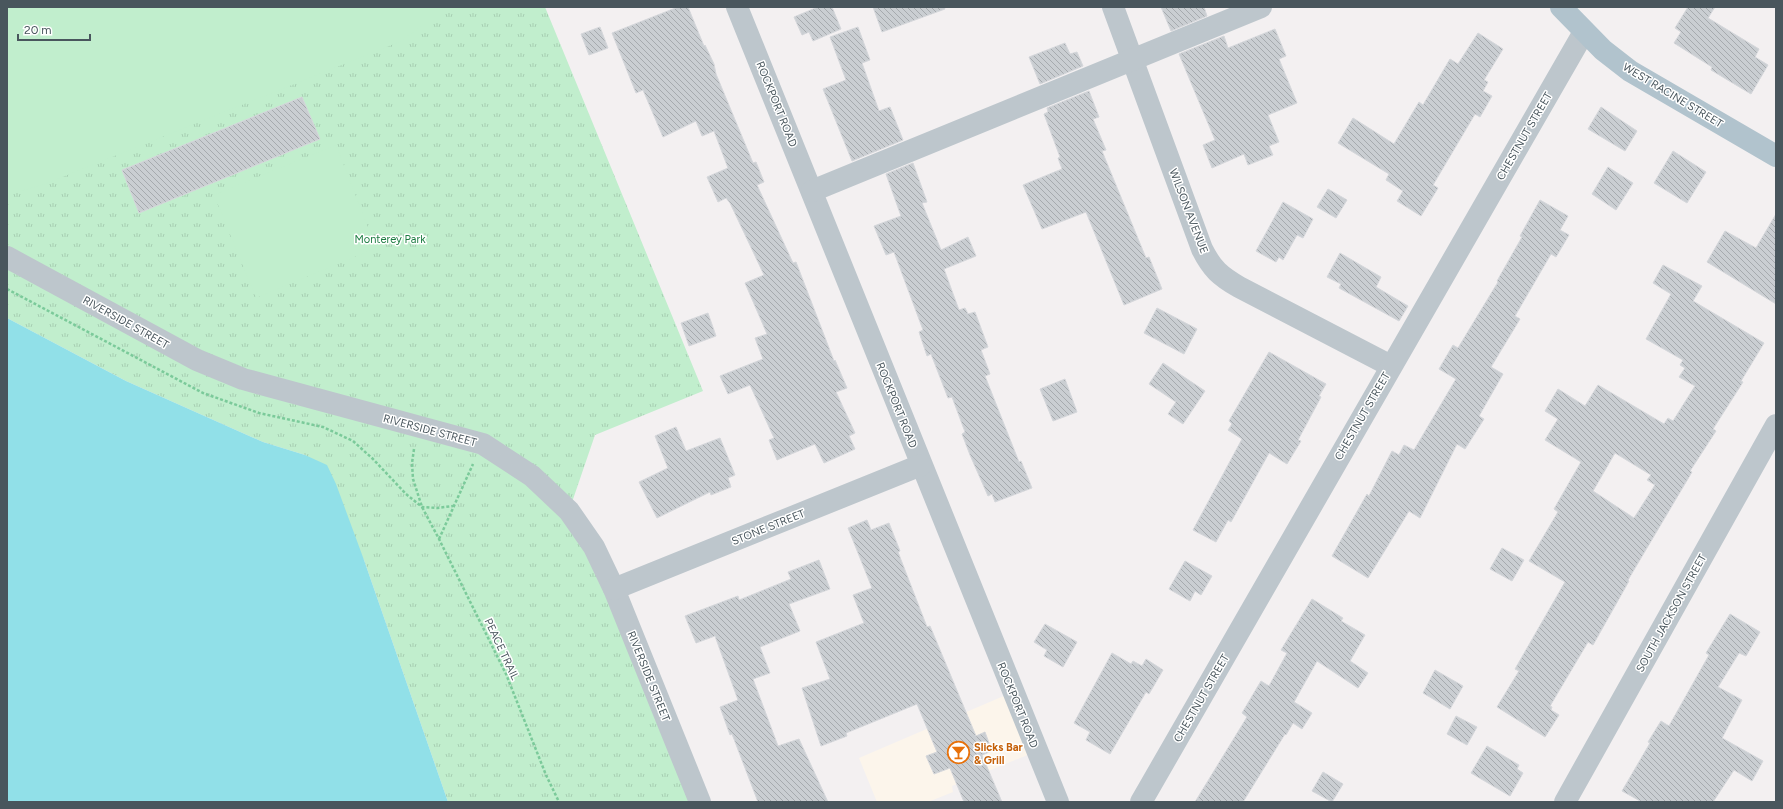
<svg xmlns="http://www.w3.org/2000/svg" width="1783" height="809" viewBox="0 0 1783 809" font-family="Figtree,sans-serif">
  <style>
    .commercial { fill: #fcf5eb }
    .grass { fill: url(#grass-tufts) }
    .pitch { fill: #c1eecd }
    .water { fill: #91e0e8 }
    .building { fill: url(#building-back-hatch); stroke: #d5d7db; fill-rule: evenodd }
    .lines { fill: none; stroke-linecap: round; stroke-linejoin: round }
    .path { stroke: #7bca9a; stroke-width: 2.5; stroke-dasharray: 3 2; stroke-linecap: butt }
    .minor { stroke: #bdc6cc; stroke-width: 22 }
    .major { stroke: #b1c3cd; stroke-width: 22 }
    .labels { text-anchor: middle; stroke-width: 3; stroke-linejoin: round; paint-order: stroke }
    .street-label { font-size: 11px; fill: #49565d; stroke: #fff }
    .park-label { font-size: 11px; fill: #1c7c41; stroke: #fff }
    .food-label { font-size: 11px; font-weight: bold; fill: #c56008; stroke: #fff; text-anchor: start }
  </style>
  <defs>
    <pattern id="grass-tufts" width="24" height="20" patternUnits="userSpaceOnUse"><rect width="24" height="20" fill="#c1eecd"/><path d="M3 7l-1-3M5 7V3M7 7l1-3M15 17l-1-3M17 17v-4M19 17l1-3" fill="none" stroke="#a7ceb2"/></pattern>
    <pattern id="building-back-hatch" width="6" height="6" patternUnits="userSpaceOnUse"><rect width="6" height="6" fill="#caced2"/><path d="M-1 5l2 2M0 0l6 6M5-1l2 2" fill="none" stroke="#a6aaae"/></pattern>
  </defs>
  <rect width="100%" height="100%" fill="#f3f0f1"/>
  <!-- commercial -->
  <path class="commercial" d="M 1013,692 L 1037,751 L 952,786 L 953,792 L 928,802 L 877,802 L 859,758 Z"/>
  <!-- grass -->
  <path class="grass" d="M 7,7 L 545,7 L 703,391 L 595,435 L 569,511 L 700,802 L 448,802 L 364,560 L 305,455 L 263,442 L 126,381 L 7,318 Z"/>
  <!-- pitch -->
  <g class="pitch">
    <path d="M 7,7 L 441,7 L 422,26 L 399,42 L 45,184 L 7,195 Z"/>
    <path d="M 336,145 L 376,248 L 256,298 L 214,195 Z"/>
  </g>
  <!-- water -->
  <path class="water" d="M 7,318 L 126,381 L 263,442 L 305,455 L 327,465 L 336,484 L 364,560 L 448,802 L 7,802 Z"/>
  <!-- building -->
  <g class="building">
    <path d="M 678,7 L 688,7 L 704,46 L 705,45 L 714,64 L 716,74 L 753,163 L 756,162 L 764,182 L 757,185 L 793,263 L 796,262 L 834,361 L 835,360 L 847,388 L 836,392 L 855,433 L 849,436 L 855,449 L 824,463 L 815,444 L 777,460 L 769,440 L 774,438 L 750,385 L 728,394 L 720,376 L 763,359 L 755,338 L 767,334 L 745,283 L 764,275 L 730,203 L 726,198 L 718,202 L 707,177 L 728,168 L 714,131 L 702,136 L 696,121 L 663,137 L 643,90 L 636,93 L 612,33 Z"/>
    <path d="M 818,7 L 832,7 L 841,29 L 813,41 L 809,32 L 802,35 L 794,17 Z"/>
    <path d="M 873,7 L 944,7 L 945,9 L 882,32 Z"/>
    <path d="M 1161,7 L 1204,7 L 1207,16 L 1171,31 Z"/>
    <path d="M 1688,7 L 1715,7 L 1708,18 L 1759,49 L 1755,57 L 1768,65 L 1751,94 L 1711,70 L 1712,67 L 1674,43 L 1681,32 L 1675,28 Z"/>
    <path d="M 600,27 L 608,48 L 589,55 L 581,34 Z"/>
    <path d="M 858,27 L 870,60 L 862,63 L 879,111 L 890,107 L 903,140 L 852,161 L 823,89 L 846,80 L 830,37 Z"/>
    <path d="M 1275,29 L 1286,56 L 1279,59 L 1297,103 L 1268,115 L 1279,142 L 1269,146 L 1273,155 L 1248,165 L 1244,154 L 1212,168 L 1203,145 L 1215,140 L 1179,54 L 1224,36 L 1228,48 Z"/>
    <path d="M 1478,33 L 1503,49 L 1484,80 L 1488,82 L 1483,91 L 1492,96 L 1480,117 L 1475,114 L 1433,185 L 1438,188 L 1421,216 L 1397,201 L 1403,191 L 1386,180 L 1389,174 L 1338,143 L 1353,118 L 1394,144 L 1419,102 L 1423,105 L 1450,59 L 1458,64 Z"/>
    <path d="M 1065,43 L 1070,54 L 1077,52 L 1083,66 L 1040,84 L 1029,57 Z"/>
    <path d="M 1089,91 L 1099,117 L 1093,119 L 1106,150 L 1102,151 L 1146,258 L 1149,257 L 1162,289 L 1124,305 L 1086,212 L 1042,229 L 1023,185 L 1062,169 L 1058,158 L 1060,157 L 1044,114 L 1048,112 L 1047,108 Z"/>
    <path d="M 302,97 L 320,139 L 139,213 L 122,170 Z"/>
    <path d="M 1601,107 L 1637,131 L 1625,151 L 1588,129 Z"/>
    <path d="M 1673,151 L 1706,172 L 1687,203 L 1654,183 Z"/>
    <path d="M 913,163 L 927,202 L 922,203 L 941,250 L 968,237 L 976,256 L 944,269 L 959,310 L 965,308 L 968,314 L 975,312 L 988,347 L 981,350 L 990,374 L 985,376 L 1019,462 L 1021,461 L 1032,488 L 995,502 L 992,494 L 988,496 L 970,455 L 962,434 L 965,432 L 952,397 L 948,398 L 931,354 L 927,356 L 919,332 L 923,330 L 894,252 L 886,255 L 874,226 L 901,216 L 886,174 Z"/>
    <path d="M 1608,167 L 1633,183 L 1616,210 L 1592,194 Z"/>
    <path d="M 1328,189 L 1347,200 L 1336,218 L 1317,207 Z"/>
    <path d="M 1540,200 L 1568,216 L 1560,230 L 1569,235 L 1556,257 L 1551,254 L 1515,316 L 1520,319 L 1491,367 L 1503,374 L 1479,416 L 1484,419 L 1465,449 L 1457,444 L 1420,518 L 1409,511 L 1368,578 L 1332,556 L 1367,494 L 1369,496 L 1392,451 L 1399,455 L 1404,445 L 1414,450 L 1456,379 L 1439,369 L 1453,345 L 1458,348 L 1498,282 L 1497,281 L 1522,237 L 1520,236 Z"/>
    <path d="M 1283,202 L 1313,219 L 1303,238 L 1297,235 L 1283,260 L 1279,257 L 1276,262 L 1256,251 Z"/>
    <path d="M 1776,214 L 1776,304 L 1707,262 L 1725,231 L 1756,248 Z"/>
    <path d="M 1340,253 L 1381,277 L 1376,287 L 1408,306 L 1399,321 L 1339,288 L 1341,284 L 1327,277 Z"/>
    <path d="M 1663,265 L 1702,286 L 1693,301 L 1764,343 L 1741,381 L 1743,382 L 1713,429 L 1716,431 L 1690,471 L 1692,472 L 1628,580 L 1629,581 L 1593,645 L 1588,642 L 1550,706 L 1552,707 L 1551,710 L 1559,715 L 1545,737 L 1497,707 L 1519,671 L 1515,669 L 1565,582 L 1529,561 L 1558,512 L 1554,509 L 1581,462 L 1545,440 L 1558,419 L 1545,411 L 1558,389 L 1585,406 L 1598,385 L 1664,424 L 1668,418 L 1673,421 L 1695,386 L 1679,377 L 1685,368 L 1680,365 L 1683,360 L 1646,339 L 1671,294 L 1653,283 ZM 1615,453 L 1651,475 L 1647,480 L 1655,485 L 1634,518 L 1593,491 Z"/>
    <path d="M 1157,308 L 1197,329 L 1184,354 L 1144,333 Z"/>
    <path d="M 708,313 L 716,336 L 689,346 L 681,323 Z"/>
    <path d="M 1269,352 L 1326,384 L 1319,396 L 1321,397 L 1298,440 L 1301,441 L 1287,464 L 1269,453 L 1231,522 L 1228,520 L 1216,542 L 1193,530 L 1242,439 L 1228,430 L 1232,424 L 1229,421 Z"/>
    <path d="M 1163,363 L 1205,391 L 1183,424 L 1168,414 L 1176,402 L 1149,384 Z"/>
    <path d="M 1065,379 L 1077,412 L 1053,421 L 1040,389 Z"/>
    <path d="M 676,427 L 686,451 L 720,438 L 735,475 L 728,478 L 731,487 L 711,495 L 710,492 L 657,518 L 639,482 L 668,468 L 655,436 Z"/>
    <path d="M 867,520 L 871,530 L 889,523 L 900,551 L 898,552 L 927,627 L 930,626 L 976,736 L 985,732 L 992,751 L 982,755 L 1002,802 L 964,802 L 950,768 L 934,774 L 926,756 L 937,752 L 917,704 L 846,733 L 847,736 L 821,746 L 802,688 L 830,679 L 816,642 L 864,623 L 853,595 L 872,588 L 848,528 Z"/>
    <path d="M 1502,548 L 1524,560 L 1512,581 L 1490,569 Z"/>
    <path d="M 819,560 L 830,589 L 789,604 L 800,631 L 760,647 L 770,673 L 753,679 L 778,746 L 799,739 L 828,802 L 758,802 L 732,734 L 730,735 L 720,707 L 738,700 L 715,636 L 696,643 L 685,616 L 738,596 L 739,600 L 791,579 L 788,572 Z"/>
    <path d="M 1185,561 L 1212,576 L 1201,595 L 1195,591 L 1190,601 L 1169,589 Z"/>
    <path d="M 1312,599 L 1343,618 L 1341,621 L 1365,635 L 1350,661 L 1368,673 L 1358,688 L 1317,661 L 1294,702 L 1312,713 L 1302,729 L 1293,723 L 1286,735 L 1285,734 L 1243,802 L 1195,802 L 1247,717 L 1242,713 L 1261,681 L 1269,686 L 1287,653 L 1281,650 Z"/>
    <path d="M 1730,614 L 1760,632 L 1746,656 L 1739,653 L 1718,687 L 1742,700 L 1722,738 L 1763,761 L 1752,781 L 1734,770 L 1713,802 L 1642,802 L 1622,791 L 1650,743 L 1648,742 L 1661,721 L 1669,726 L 1709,655 L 1706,653 Z"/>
    <path d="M 1045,624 L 1077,642 L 1063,667 L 1044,656 L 1047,650 L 1034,642 Z"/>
    <path d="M 1112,653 L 1131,664 L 1133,661 L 1142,666 L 1146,659 L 1163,670 L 1149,694 L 1146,692 L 1110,754 L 1086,740 L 1090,732 L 1074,723 Z"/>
    <path d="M 1435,670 L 1463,686 L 1450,709 L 1423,693 Z"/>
    <path d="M 1456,716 L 1477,727 L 1467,745 L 1447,734 Z"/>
    <path d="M 1487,746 L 1519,765 L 1517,769 L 1523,773 L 1510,796 L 1471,773 Z"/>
    <path d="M 1323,772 L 1343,784 L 1332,802 L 1312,791 Z"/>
  </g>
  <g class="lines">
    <!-- path -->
    <g class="path">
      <path d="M 7,289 L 203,393 L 259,413 L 323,427 L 353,441 L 373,459 L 406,494 L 422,507 L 437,508 L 453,506"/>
      <path d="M 414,449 L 412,463 L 413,479 L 422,507 L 439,539 L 506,674 L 546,775 L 559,802"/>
      <path d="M 439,539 L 473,464"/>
    </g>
    <!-- minor -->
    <g class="minor">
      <path d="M 737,7 L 1058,802"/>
      <path d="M 1113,7 L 1202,249 C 1212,269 1220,276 1239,287 L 1391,366"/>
      <path d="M 812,191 L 1261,7"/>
      <path d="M 7,257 L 197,360 L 243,379 L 483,444 L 532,476 L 569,511 L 594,547 L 614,589 L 700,802"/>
      <path d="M 614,589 L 921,465"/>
      <path d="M 1141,802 L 1584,32"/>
      <path d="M 1565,802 L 1776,425"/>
    </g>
    <!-- major -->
    <path class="major" d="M 1561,7 L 1603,50 L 1630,71 L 1776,156"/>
  </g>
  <!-- icons -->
  <defs>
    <symbol id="bar-ring" viewBox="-11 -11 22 22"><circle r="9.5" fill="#fff" stroke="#e8710a" stroke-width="1.5"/><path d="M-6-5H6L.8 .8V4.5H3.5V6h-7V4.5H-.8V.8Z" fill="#e8710a"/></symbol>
  </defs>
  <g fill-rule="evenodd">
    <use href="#bar-ring" x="946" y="740" width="25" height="25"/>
  </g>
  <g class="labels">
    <!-- street labels -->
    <g class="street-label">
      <text transform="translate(1673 95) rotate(31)" y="4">WEST RACINE STREET</text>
      <text transform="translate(777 104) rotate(68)" y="4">ROCKPORT ROAD</text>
      <text transform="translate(1524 136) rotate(-60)" y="4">CHESTNUT STREET</text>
      <text transform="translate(1189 211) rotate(69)" y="4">WILSON AVENUE</text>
      <text transform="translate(126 322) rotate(29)" y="4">RIVERSIDE STREET</text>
      <text transform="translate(897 405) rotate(68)" y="4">ROCKPORT ROAD</text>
      <text transform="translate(1362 416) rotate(-60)" y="4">CHESTNUT STREET</text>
      <text transform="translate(430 430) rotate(15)" y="4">RIVERSIDE STREET</text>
      <text transform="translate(768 527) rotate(-22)" y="4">STONE STREET</text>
      <text transform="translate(1671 613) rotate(-61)" y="4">SOUTH JACKSON STREET</text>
      <text transform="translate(502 649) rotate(65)" y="4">PEACE TRAIL</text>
      <text transform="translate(649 676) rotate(68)" y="4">RIVERSIDE STREET</text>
      <text transform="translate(1201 698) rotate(-60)" y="4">CHESTNUT STREET</text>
      <text transform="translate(1018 705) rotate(68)" y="4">ROCKPORT ROAD</text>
    </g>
    <!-- park labels -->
    <g class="park-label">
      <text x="390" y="243">Monterey Park</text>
    </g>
    <!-- food labels -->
    <g class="food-label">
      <text x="974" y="751">Slicks Bar<tspan x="974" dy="13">&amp; Grill</tspan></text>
    </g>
  </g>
  <!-- border -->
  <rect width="1783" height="809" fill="none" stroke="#49565d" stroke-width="16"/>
  <!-- scale -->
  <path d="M18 34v6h72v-6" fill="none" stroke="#49565d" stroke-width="2"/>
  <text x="24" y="34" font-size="12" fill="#49565d" stroke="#ffffff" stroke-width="3" paint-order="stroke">20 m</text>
</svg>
